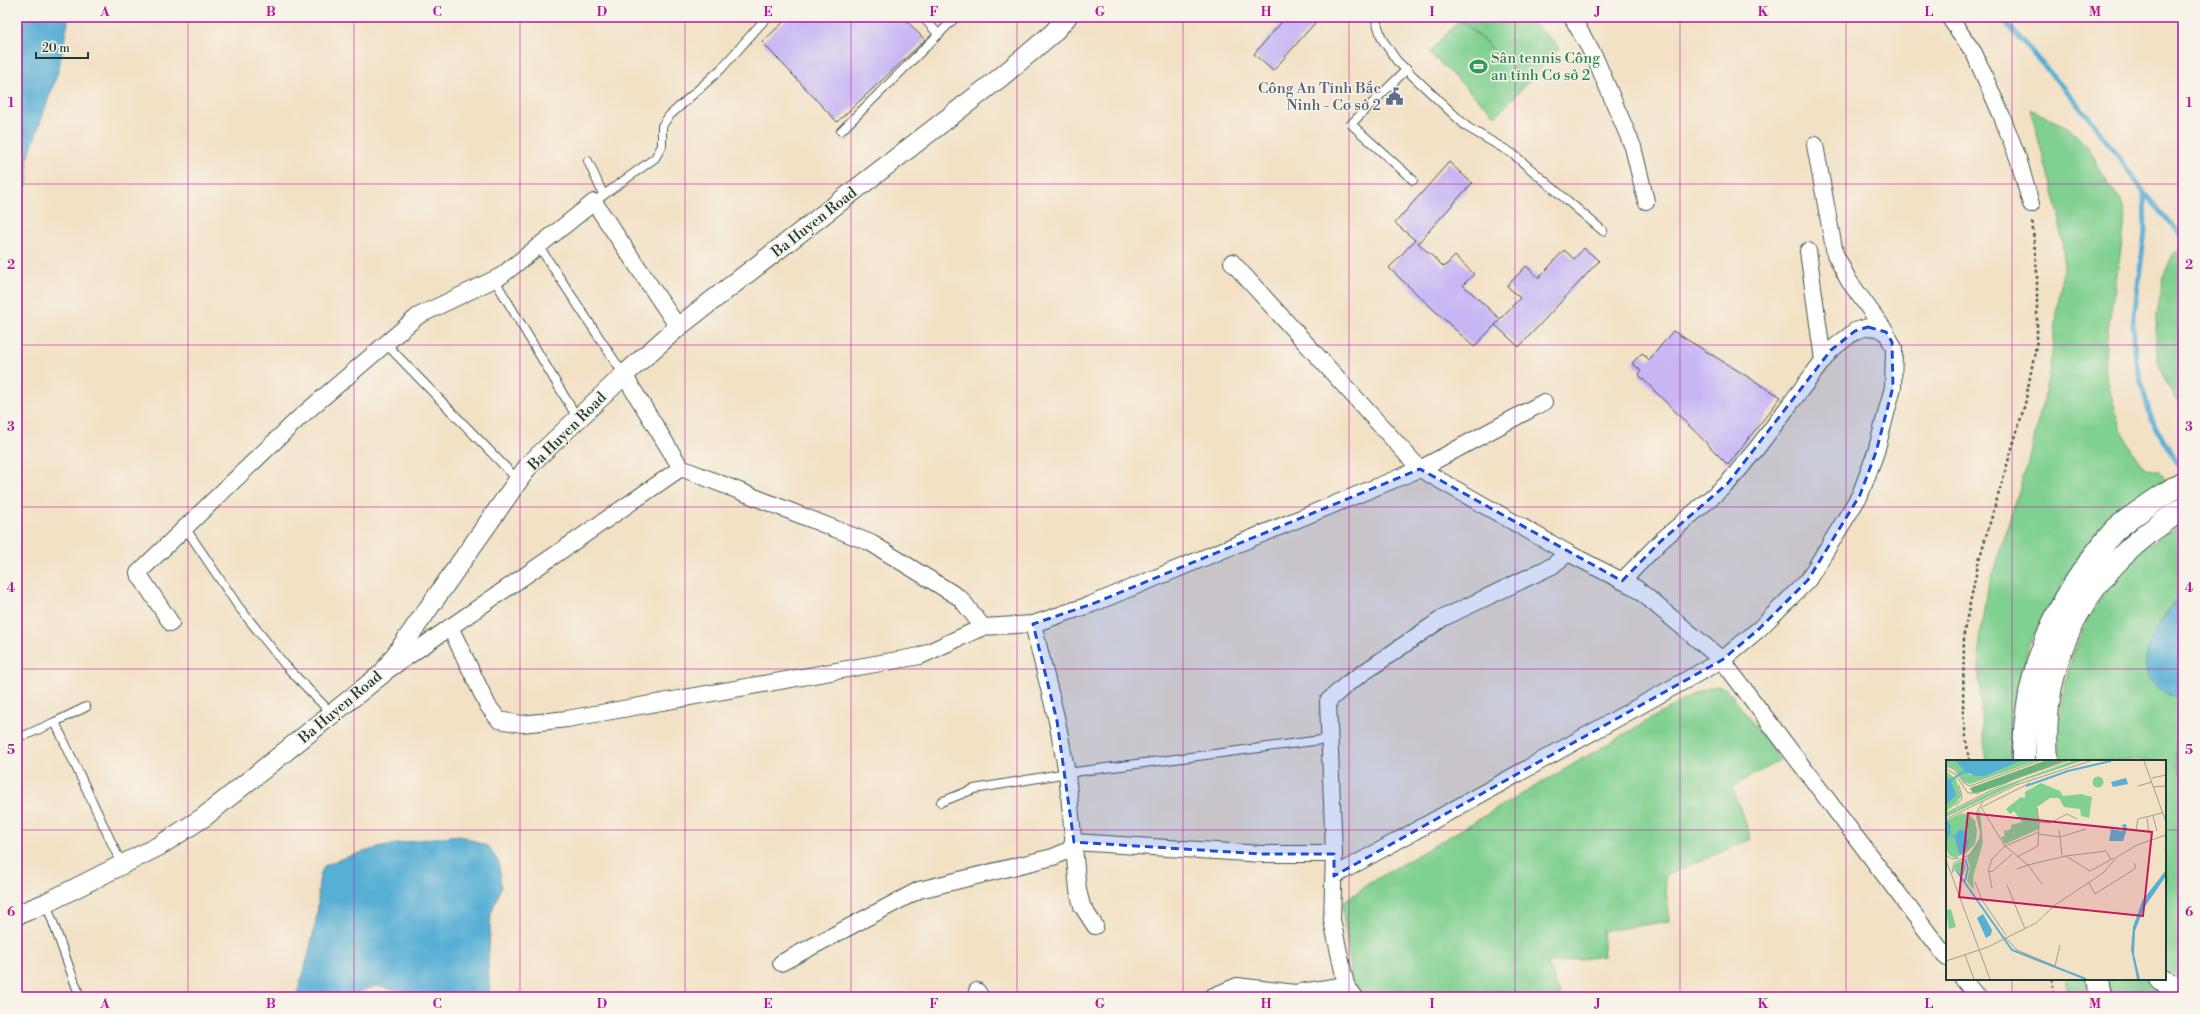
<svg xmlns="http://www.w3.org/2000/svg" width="2200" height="1014" viewBox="0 0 2200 1014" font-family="'Libre Bodoni',serif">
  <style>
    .green { fill: #80d091; stroke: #508662 }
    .water { fill: #57afd4; stroke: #3b7684 }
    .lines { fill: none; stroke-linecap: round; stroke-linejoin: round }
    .stream { stroke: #57afd4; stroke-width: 5 }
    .building { fill: #c8b6f4 }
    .service-casing { stroke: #3f564a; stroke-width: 10 }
    .minor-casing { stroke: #3f564a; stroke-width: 18 }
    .tertiary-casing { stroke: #3f564a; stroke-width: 21 }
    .motorway-casing { stroke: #3f564a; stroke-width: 24 }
    .path { stroke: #3f564a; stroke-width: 2.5; stroke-dasharray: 3 3; stroke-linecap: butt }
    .service { stroke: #fff; stroke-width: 8 }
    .minor { stroke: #fff; stroke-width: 16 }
    .tertiary { stroke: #fff; stroke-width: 19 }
    .motorway { stroke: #fff; stroke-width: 22 }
    .marked { fill: #1d4ed8; fill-opacity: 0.2; stroke: #1d4ed8; stroke-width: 3; stroke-dasharray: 8 5; stroke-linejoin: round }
    .grid { fill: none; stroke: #b5179e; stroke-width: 1; stroke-opacity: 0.55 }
    .labels { text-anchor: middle; stroke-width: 3; stroke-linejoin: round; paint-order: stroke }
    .leisure-label { font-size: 15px; fill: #27864d; stroke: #f7f3e8; text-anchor: start }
    .service-label { font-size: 15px; fill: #4e5e75; stroke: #f7f3e8; text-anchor: end }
    .street-label { font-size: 15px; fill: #1f3d34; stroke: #f7f3e8 }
    .inset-river { fill: none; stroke: #57afd4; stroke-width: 2 }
    .inset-road { fill: none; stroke: #9e9f8c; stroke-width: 1 }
    .view { fill: #c2185b; fill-opacity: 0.15; stroke: #c2185b; stroke-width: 2 }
    .inset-edge { fill: none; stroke: #1f3d34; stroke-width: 2 }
    .neatline { fill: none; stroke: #b5179e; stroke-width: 1.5 }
    .grid-label { font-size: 13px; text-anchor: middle; font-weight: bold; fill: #b5179e }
  </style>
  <rect width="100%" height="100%" fill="#f7f3e8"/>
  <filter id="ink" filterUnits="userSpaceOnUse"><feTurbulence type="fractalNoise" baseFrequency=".025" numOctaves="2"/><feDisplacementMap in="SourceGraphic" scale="8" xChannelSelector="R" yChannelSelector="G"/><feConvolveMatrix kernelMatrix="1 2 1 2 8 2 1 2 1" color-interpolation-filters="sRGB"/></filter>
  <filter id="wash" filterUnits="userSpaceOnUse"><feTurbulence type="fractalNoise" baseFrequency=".012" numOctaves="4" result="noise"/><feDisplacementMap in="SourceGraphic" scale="16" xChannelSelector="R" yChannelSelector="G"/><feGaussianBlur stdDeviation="0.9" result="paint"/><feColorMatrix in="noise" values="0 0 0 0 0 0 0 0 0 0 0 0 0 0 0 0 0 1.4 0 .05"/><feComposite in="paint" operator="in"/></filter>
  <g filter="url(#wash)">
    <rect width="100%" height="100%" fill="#f3e1c6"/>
    <!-- green -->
    <g class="green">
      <path d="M 1462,17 L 1527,17 L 1560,48 L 1528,82 L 1461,19 Z"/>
      <path d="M 1460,19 L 1528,82 L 1496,116 L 1429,53 Z"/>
      <path d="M 2030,109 L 2069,128 L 2089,148 L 2108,184 L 2120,199 L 2126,217 L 2107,336 L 2104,367 L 2120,428 L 2136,457 L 2145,469 L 2160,471 L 2167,483 L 2106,528 L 2076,562 L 2035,632 L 2027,653 L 2021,677 L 2016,721 L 2015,761 L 1987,761 L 1982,730 L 1979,674 L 1980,639 L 1986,594 L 2031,453 L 2050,369 L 2064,260 L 2059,214 Z"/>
      <path d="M 2180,250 L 2183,252 L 2183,409 L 2168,386 L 2158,362 L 2155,328 L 2163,277 L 2174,252 Z"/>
      <path d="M 2183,523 L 2183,592 L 2158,623 L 2170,695 L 2183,701 L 2177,729 L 2177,764 L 2183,780 L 2183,978 L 2165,968 L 2165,761 L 2060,761 C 2056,699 2070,642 2106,591 C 2115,578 2124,564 2137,553 C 2151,542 2168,533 2183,523 Z"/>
      <path d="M 1717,686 L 1727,689 L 1780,760 L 1732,787 L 1751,839 L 1664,876 L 1670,921 L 1602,931 L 1604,956 L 1546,963 L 1562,997 L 1359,997 L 1352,980 L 1342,904 L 1368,884 L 1654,717 L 1700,691 Z"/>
      <path d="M 2066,979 L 2093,979 L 2096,997 L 2066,997 Z"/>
      <path d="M 2108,979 L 2145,979 L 2177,997 L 2110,997 Z"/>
    </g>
    <!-- water -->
    <g class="water">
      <path d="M 26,17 L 69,17 L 58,72 L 27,160 L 28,177 L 26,188 L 17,202 L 17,52 Z"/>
      <path d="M 2183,592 L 2183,701 C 2171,696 2156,688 2149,676 C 2135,652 2168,609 2183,592 Z"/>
      <path d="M 2183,707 L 2183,780 C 2174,756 2176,732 2183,707 Z"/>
      <path d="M 460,835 L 489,847 L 499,863 L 501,887 L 491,914 L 488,964 L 490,995 L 431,997 L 376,986 L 345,997 L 296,997 C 305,969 312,942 317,914 C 320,894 315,885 324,866 C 367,847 413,840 460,835 Z"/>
    </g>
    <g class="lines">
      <!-- stream -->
      <g class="stream">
        <path d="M 2001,17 L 2089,117 L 2144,192 L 2183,237"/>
        <path d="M 2144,192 L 2145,232 L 2133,323 L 2136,362 L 2151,419 L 2181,469"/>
      </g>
    </g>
    <g id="blocks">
      <!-- building -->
      <g class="building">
        <path d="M 789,17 L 903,17 L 925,40 L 837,122 L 762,42 Z"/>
        <path d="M 1286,17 L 1320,17 L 1273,71 L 1254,54 Z"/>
        <path d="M 1449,162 L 1472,183 L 1418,243 L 1444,267 L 1455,256 L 1474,274 L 1463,285 L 1500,319 L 1520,298 L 1507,286 L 1526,266 L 1539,278 L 1564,250 L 1574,259 L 1584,248 L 1599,261 L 1519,347 L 1495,325 L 1499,321 L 1474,347 L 1389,268 L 1415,240 L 1395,223 Z"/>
        <path d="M 1673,331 L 1781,397 L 1728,465 L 1639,375 L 1641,371 L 1632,363 L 1642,353 L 1649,360 Z"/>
      </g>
    </g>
  </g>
  <g filter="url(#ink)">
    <use href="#blocks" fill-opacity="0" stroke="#3f564a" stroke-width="1"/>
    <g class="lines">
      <defs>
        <g id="service">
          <path d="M 923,17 L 938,34"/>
          <path d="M 1375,17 L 1382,39 L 1397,61 L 1467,127 L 1513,154 L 1603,231"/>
          <path d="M 1407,69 L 1351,124 L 1413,180"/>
          <path d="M 841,131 L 956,17"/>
          <path d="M 588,161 L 603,194"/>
          <path d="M 594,202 L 655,158 L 662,146 L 662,126 L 669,116 L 721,69 L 767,17"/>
          <path d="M 538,245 L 624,375"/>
          <path d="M 494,279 L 578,419"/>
          <path d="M 386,344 L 518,480"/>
          <path d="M 184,526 L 238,606 L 285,665 L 332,714"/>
          <path d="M 86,707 L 55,722 L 122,865"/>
          <path d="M 26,735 L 55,722"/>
          <path d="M 941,802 L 974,789 L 1067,773 L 1329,739"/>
          <path d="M 46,903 L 80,997"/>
        </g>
        <g id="minor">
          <path d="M 1572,17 L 1596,60 L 1633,147 L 1646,201"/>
          <path d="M 1949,17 L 1974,53 L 2001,114 L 2018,158 L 2031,204"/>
          <path d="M 1815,145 L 1835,254 L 1849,281 L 1886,332"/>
          <path d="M 1808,251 L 1823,360"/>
          <path d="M 1232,262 L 1420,469 L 1544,402"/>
          <path d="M 624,375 L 681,468"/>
          <path d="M 1622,581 L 1661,541 L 1728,483 L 1757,448 L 1831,350 L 1855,331 L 1868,327 L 1878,328 L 1886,332 L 1894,348 L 1893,387 L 1876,452 L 1860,495 L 1808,580 L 1759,629 L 1722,660 L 1947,958"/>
          <path d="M 171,623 L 138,573 L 299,418 L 418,316 L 501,276 L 594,202 L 678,327"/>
          <path d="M 1033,624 L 1057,721 L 1067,773 L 1078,890 L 1082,906 L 1095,926"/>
          <path d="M 450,627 L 488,706 L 499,720 L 522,724 L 567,719 L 920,656 L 983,627"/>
          <path d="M 388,670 L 681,468 L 871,543 L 960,598 L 983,627 L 1033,624 L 1092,604 L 1420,469 L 1568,553 L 1636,588 L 1722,660 L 1334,876"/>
          <path d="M 1074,842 L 1262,854 L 1334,854"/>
          <path d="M 781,963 L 919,890 L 1053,857 L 1069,850 L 1074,842"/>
          <path d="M 1963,979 L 1977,997"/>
          <path d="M 1346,985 L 1332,920 L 1334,854 L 1328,701 L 1347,684 L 1443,618 L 1552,566 L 1568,553"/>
          <path d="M 977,991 L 981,997"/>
          <path d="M 1211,997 L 1237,986 L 1295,993 L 1346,985 L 1355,997"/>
        </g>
        <path id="tertiary" d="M 17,915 L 46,903 L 159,846 L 204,817 L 383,673 L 529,465 L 624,375 L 678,327 L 1001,77 L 1053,33 L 1067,17"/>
        <g id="motorway">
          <path d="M 2024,761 C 2023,687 2047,619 2091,560 C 2099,550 2107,538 2116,529 C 2137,511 2161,497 2183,482"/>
          <path d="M 2047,761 C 2039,650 2090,566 2183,509"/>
          <path d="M 2098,979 L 2101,997"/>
          <path d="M 2161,979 L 2183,990"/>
        </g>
      </defs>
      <!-- service casing -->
      <use href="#service" class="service-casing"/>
      <!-- minor casing -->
      <use href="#minor" class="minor-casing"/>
      <!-- tertiary casing -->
      <use href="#tertiary" class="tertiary-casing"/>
      <!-- motorway casing -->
      <use href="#motorway" class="motorway-casing"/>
      <!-- path -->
      <g class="path">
        <path d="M 1969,761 L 1963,714 L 1964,632 L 1979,560 L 2025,404 L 2037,340 L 2037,272 L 2032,220"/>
        <path d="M 2052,979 L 2054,997"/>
      </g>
      <!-- service -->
      <use href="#service" class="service"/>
      <!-- minor -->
      <use href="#minor" class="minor"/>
      <!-- tertiary -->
      <use href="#tertiary" class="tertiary"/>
      <!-- motorway -->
      <use href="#motorway" class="motorway"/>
    </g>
  </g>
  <!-- marked area -->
  <path class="marked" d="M 1868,327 L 1886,332 L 1892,342 L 1893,387 L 1876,452 L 1860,495 L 1808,580 L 1759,629 L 1722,660 L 1334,876 L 1334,854 L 1262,854 L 1074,842 L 1057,721 L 1033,624 L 1092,604 L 1420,469 L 1622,581 L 1661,541 L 1728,483 L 1831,350 L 1855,331 Z"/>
  <!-- grid -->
  <path class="grid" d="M 188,17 L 188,997M 354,17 L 354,997M 520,17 L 520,997M 685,17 L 685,997M 851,17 L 851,997M 1017,17 L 1017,997M 1183,17 L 1183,997M 1349,17 L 1349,997M 1515,17 L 1515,997M 1680,17 L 1680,997M 1846,17 L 1846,997M 2012,17 L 2012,761M 17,184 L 2183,184M 17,345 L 2183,345M 17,507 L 2183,507M 17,669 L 2183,669M 17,830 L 1947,830M 2165,830 L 2183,830M 2012,979 L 2012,997"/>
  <!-- icons -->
  <defs>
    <symbol id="stadium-bare" viewBox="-9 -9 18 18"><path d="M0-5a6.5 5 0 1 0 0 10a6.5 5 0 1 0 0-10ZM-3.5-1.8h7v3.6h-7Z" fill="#2e9e5b" stroke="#f7f3e8" stroke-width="2.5" paint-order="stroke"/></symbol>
    <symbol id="civic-bare" viewBox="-9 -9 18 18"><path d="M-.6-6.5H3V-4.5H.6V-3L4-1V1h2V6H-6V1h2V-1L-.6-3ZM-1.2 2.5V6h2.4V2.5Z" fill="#5c6f8a" stroke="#f7f3e8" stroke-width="2.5" paint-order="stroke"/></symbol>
  </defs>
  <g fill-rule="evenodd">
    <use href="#stadium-bare" x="1466" y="54" width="25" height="25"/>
    <use href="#civic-bare" x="1382" y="84" width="25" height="25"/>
  </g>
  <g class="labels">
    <!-- leisure labels -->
    <g class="leisure-label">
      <text x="1491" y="63">Sân tennis Công<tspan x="1491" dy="17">an tỉnh Cơ sở 2</tspan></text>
    </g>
    <!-- service labels -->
    <g class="service-label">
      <text x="1381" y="93">Công An Tỉnh Bắc<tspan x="1381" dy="17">Ninh - Cơ sở 2</tspan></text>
    </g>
    <!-- street labels -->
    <g class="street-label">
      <text transform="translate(814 222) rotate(-38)" y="5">Ba Huyen Road</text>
      <text transform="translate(567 431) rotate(-45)" y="5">Ba Huyen Road</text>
      <text transform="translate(340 707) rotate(-40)" y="5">Ba Huyen Road</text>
    </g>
  </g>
  <!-- overview -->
  <g transform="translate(1946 760)">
    <rect width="220" height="220" fill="#f3e1c6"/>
    <path d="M 0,1 L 9,1 L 24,15 L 41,15 L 75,1 L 90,1 L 24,24 L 18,22 L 9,9 L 0,5 ZM 126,1 L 136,1 L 78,20 L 0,57 L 0,54 L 57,26 ZM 0,11 L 10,19 L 15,36 L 10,44 L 0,51 ZM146.5 22a5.5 5.5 0 1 1 11 0a5.5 5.5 0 1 1-11 0ZM 95,23 L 114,31 L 117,36 L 135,34 L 146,37 L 143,58 L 135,56 L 134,49 L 118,47 L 113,38 L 104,38 L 91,47 L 93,69 L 59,84 L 55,77 L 59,76 L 58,71 L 65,69 L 65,65 L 76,62 L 68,51 L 64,54 L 60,49 L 75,37 L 79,38 L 79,32 ZM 34,50 L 37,83 L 27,117 L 28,130 L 21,121 L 24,107 L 21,98 L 35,76 L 31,55 ZM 11,55 L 22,55 L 29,62 L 31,71 L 29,84 L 19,94 L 18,90 L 23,82 L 21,79 L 21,72 L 15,69 L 11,71 L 10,77 L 4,74 L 1,60 ZM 4,75 L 9,78 L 15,95 L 9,98 L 3,95 L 0,89 L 0,82 ZM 17,100 L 20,107 L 17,116 L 10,109 L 7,112 L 9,104 ZM 5,149 L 10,167 L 3,169 L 0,150 Z" fill="#80d091"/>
    <path d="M 98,1 L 118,1 L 35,32 L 27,33 L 24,28 Z" fill="#68b27b"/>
    <path d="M 9,1 L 75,1 L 39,16 L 30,16 L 19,12 L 5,21 L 10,35 L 0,45 L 0,17 L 4,20 L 18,10 ZM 180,18 L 182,24 L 167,27 L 165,22 ZM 0,59 L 5,66 L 4,74 L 10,76 L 11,71 L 15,69 L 21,72 L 21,79 L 23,82 L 18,93 L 14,95 L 12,90 L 9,78 L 4,75 L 0,82 ZM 180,64 L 181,69 L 177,81 L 163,81 L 165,69 L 176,71 L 178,68 L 175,65 ZM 220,110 L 220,116 L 198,148 L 189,171 L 188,194 L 194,219 L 191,219 L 185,189 L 187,167 L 196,141 ZM 37,154 L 46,170 L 45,175 L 40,178 L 31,158 Z" fill="#57afd4"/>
    <path class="inset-river" d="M 80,26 L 122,11 L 165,1M 19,99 L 22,108 L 19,121M 10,110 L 66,190 L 140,219"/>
    <path class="inset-road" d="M 198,1 L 220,62M 0,6 L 8,9 L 18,23 L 24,26 L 93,1M 0,9 L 9,14 L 22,33 L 34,33M 206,18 L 220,15M 192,26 L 206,22M 207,27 L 220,26M 10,46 L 16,38 L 13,25M 35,47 L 59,86 L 46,99 L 42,112 L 47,111 L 66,94M 36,47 L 84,23M 91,48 L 93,62 L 104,63 L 121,54 L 131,59M 0,53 L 68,19 L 121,1M 13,54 L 22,54 L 30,63M 207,56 L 211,71M 201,58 L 203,73M 0,59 L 70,25 L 144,1M 113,70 L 116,95M 190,71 L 192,59 L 216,53M 93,72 L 59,86 L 82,105 L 120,96 L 144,111 L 168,98M 93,74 L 114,77 L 140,69M 0,95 L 6,99 L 13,98M 120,96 L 160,91 L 165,100M 71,97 L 92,86 L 93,62M 0,100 L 44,219M 71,109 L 82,105 L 96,124M 6,113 L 8,103 L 25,94 L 33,83 L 35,72 L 30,54 L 37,41M 43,113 L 46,128M 29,122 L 36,140 L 60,175M 143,123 L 149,134 L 187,110 L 190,107 L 188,103M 61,125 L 79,169M 59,177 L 71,190 L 109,206 L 114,185M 19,195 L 28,219M 0,201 L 42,187 L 90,163 L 109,145 L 157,113 L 171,97 L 191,85 L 220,75"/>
    <path class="view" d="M 22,53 L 206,72 L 197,156 L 13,137 Z"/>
    <rect width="220" height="220" class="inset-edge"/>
  </g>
  <!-- margin -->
  <rect width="2200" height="1014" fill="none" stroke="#f7f3e8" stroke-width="44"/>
  <!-- scale -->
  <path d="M36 52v6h52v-6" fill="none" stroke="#1f3d34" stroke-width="2"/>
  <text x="42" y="52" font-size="12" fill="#1f3d34" stroke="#f7f3e8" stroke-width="3" paint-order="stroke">20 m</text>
  <rect x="22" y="22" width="2156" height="970" class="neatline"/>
  <g class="grid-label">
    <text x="105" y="16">A</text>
    <text x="271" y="16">B</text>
    <text x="437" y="16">C</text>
    <text x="602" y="16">D</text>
    <text x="768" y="16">E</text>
    <text x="934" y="16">F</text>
    <text x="1100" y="16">G</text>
    <text x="1266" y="16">H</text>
    <text x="1432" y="16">I</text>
    <text x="1598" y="16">J</text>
    <text x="1763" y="16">K</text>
    <text x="1929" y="16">L</text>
    <text x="2095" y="16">M</text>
    <text x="11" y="107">1</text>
    <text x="2189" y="107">1</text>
    <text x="11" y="269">2</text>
    <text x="2189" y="269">2</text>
    <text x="11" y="431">3</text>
    <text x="2189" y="431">3</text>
    <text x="11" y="592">4</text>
    <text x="2189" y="592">4</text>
    <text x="11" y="754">5</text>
    <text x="2189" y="754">5</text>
    <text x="11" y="916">6</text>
    <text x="2189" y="916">6</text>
    <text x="105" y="1008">A</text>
    <text x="271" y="1008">B</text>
    <text x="437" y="1008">C</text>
    <text x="602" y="1008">D</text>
    <text x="768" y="1008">E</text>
    <text x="934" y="1008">F</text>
    <text x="1100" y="1008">G</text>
    <text x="1266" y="1008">H</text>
    <text x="1432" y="1008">I</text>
    <text x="1598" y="1008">J</text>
    <text x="1763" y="1008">K</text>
    <text x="1929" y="1008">L</text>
    <text x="2095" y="1008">M</text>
  </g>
</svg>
